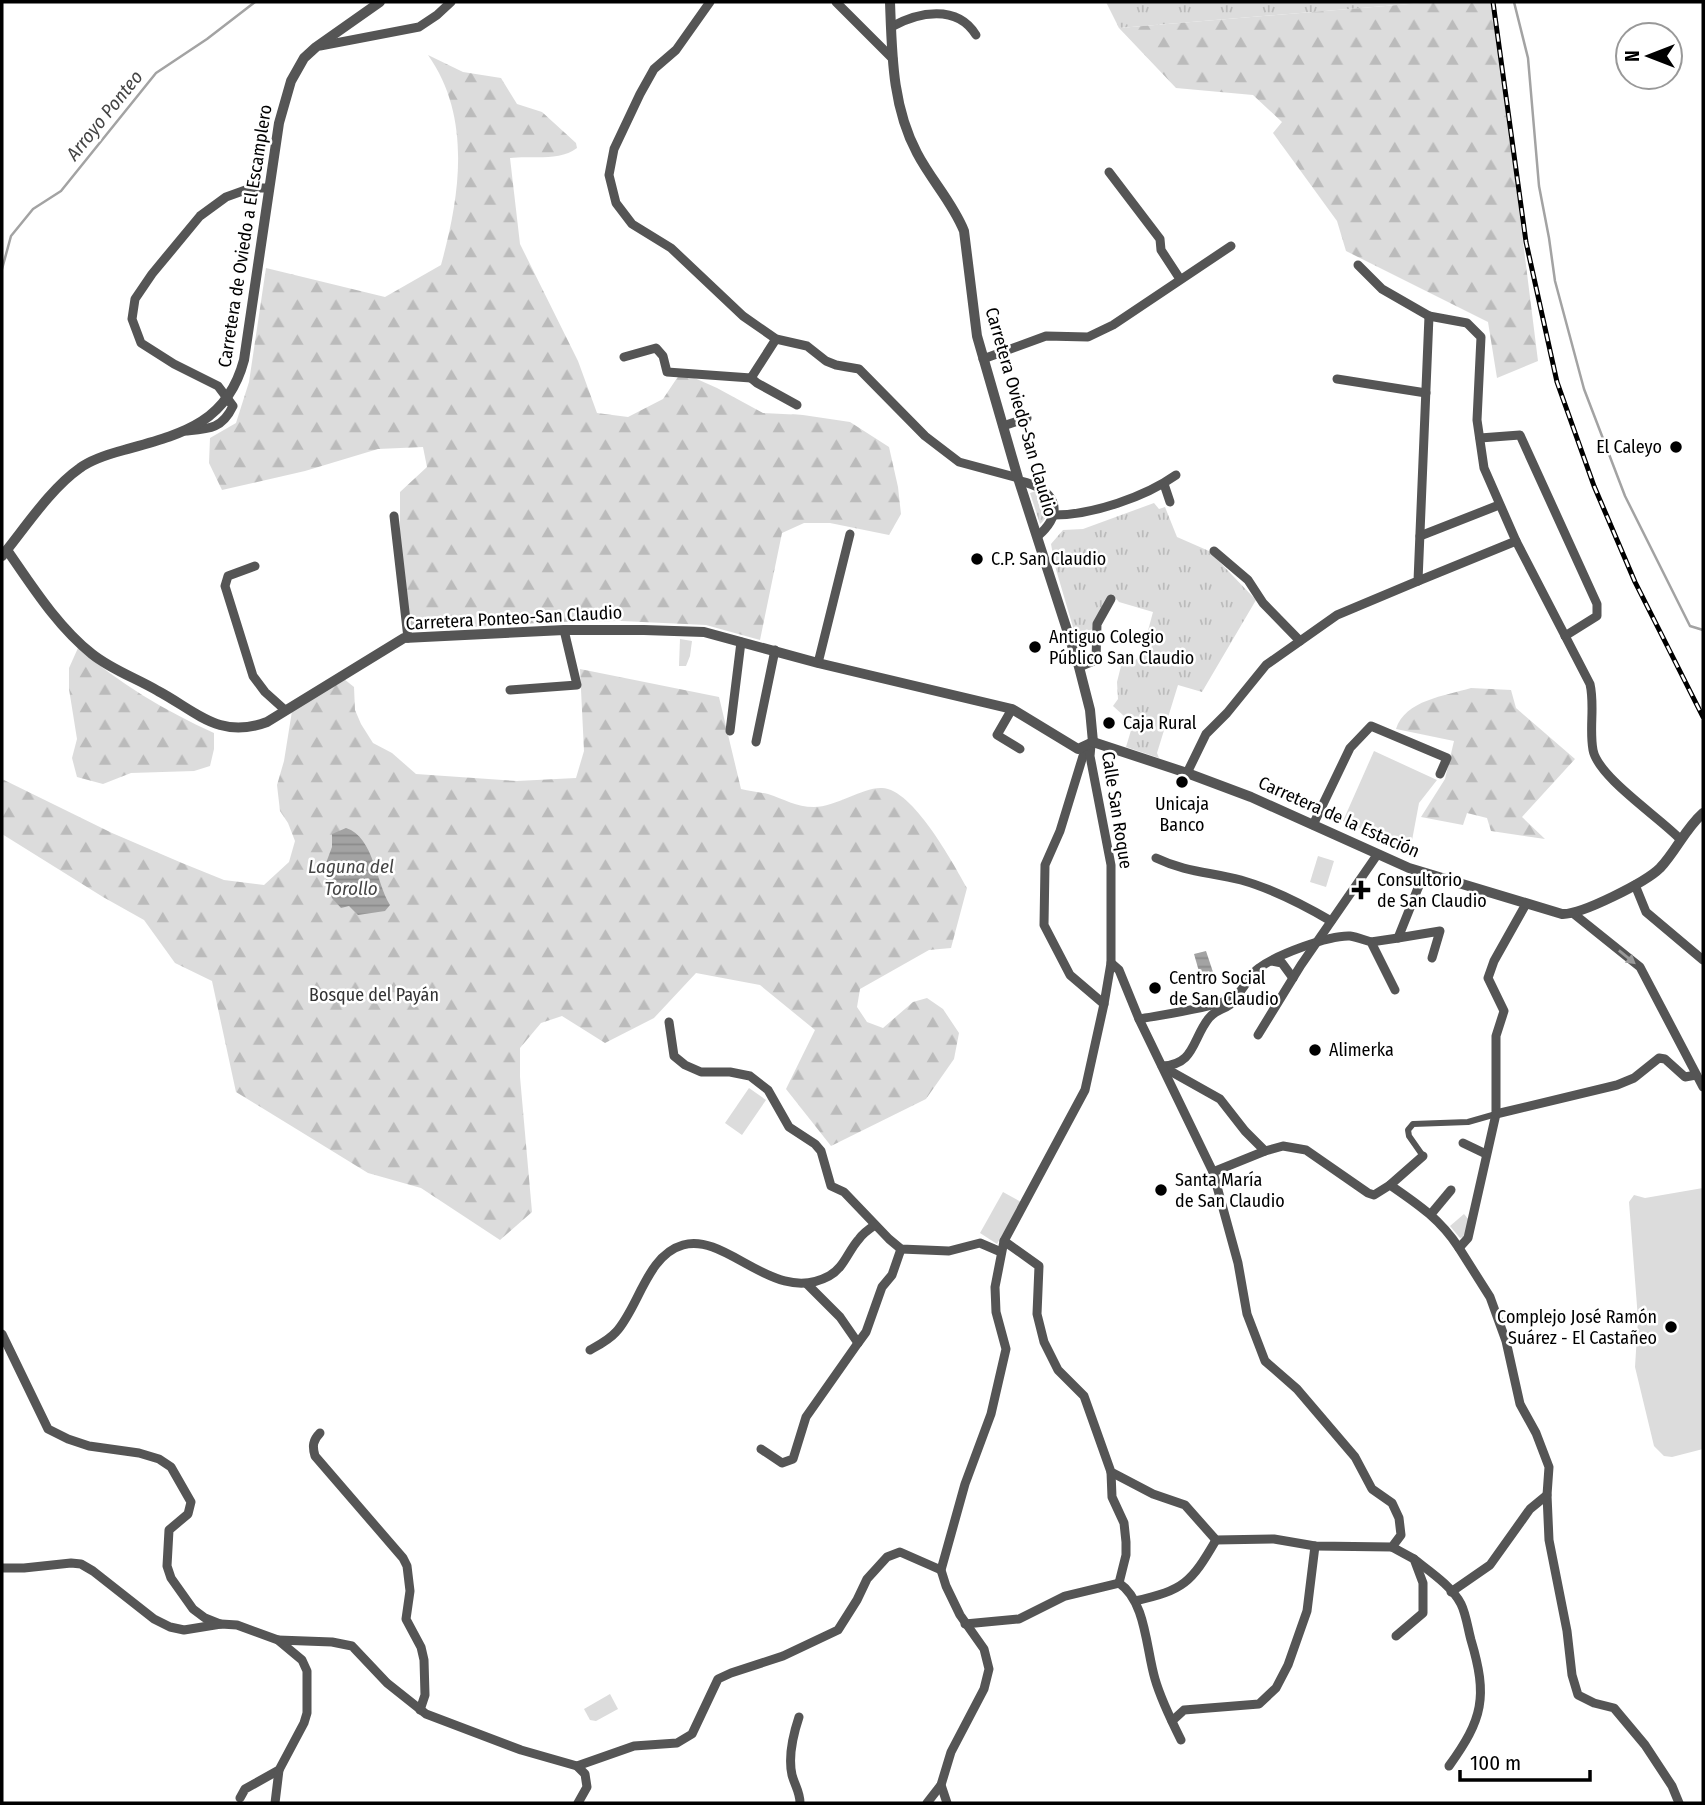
<svg xmlns="http://www.w3.org/2000/svg" width="1705" height="1805" viewBox="0 0 1705 1805" font-family="'Fira Sans Condensed',sans-serif">
  <style>
    .grass { fill: url(#grass-tufts) }
    .forest { fill: url(#forest-firs) }
    .park { fill: #dcdcdc }
    .water { fill: url(#water-rules) }
    .lines { fill: none; stroke-linecap: round; stroke-linejoin: round }
    .stream { stroke: #a3a3a3; stroke-width: 2.5 }
    .pedestrian { stroke: #555; stroke-width: 6 }
    .minor { stroke: #555; stroke-width: 9 }
    .tertiary { stroke: #555; stroke-width: 10 }
    .rail-casing { stroke: #000; stroke-width: 5 }
    .rail { stroke: #fff; stroke-width: 2.5; stroke-dasharray: 8; stroke-linecap: butt }
    .oneway { fill: #999 }
    .poi-dot { fill: #000; stroke: #fff; stroke-width: 2.5 }
    .labels { text-anchor: middle; stroke-width: 5; stroke-linejoin: round; paint-order: stroke }
    .street-label { font-size: 18px; fill: #000; stroke: #fff }
    .poi-label { font-size: 18px; fill: #000; stroke: #fff; text-anchor: start }
    .park-label { font-size: 18px; fill: #333; stroke: #fff }
    .water-label { font-size: 19px; font-style: italic; fill: #444; stroke: #fff }
  </style>
  <defs>
    <pattern id="grass-tufts" width="24" height="20" patternUnits="userSpaceOnUse" patternTransform="scale(1.75)"><rect width="24" height="20" fill="#dcdcdc"/><path d="M3 7l-1-3M5 7V3M7 7l1-3M15 17l-1-3M17 17v-4M19 17l1-3" fill="none" stroke="#bbb"/></pattern>
    <pattern id="forest-firs" width="22" height="20" patternUnits="userSpaceOnUse" patternTransform="scale(1.75)"><rect width="22" height="20" fill="#dcdcdc"/><path d="M5 1l3.5 6h-7zM16 11l3.5 6h-7z" fill="#bbb"/></pattern>
    <pattern id="water-rules" width="6" height="5" patternUnits="userSpaceOnUse" patternTransform="scale(1.75)"><rect width="6" height="5" fill="#a3a3a3"/><path d="M0 2.5h6" fill="none" stroke="#8b8b8b"/></pattern>
  </defs>
  <rect width="100%" height="100%" fill="#fff"/>
  <!-- grass -->
  <g class="grass">
    <path d="M 1106,2 L 1434,2 L 1119,28 Z"/>
    <path d="M 1036,491 C 1048,500 1052,514 1040,524 L 1030,493 Z"/>
    <path d="M 1154,503 L 1159,509 L 1165,507 L 1177,537 L 1209,551 L 1256,600 L 1202,692 L 1178,685 L 1157,753 L 1159,758 L 1126,747 L 1132,727 L 1135,726 L 1113,706 L 1118,699 L 1117,682 L 1122,662 L 1131,664 L 1148,649 L 1150,644 L 1146,638 L 1153,612 L 1119,602 L 1112,594 L 1096,617 L 1094,629 L 1075,634 L 1055,566 L 1051,544 L 1063,530 L 1083,529 Z"/>
  </g>
  <!-- forest -->
  <g class="forest">
    <path d="M 1434,2 L 1493,2 L 1538,361 L 1497,378 L 1488,322 L 1346,251 L 1337,221 L 1273,133 L 1282,122 L 1253,95 L 1176,88 L 1119,28 Z"/>
    <path d="M 428,55 L 463,72 L 501,78 L 517,104 L 542,112 L 576,143 L 577,148 C 559,162 530,155 510,158 L 520,244 L 578,361 L 597,413 L 628,417 L 663,399 L 681,372 L 717,388 L 763,413 L 803,415 L 850,422 L 889,447 L 898,487 L 901,514 L 889,535 L 830,523 L 804,523 L 782,533 L 760,640 L 706,625 L 621,621 L 555,622 L 407,631 L 400,580 L 400,492 L 427,467 L 423,447 L 378,449 L 305,471 L 222,490 L 209,463 L 210,438 L 236,423 L 249,382 L 266,268 L 385,297 L 441,265 C 460,196 472,117 428,55 Z"/>
    <path d="M 78,648 C 119,683 165,711 214,733 L 214,749 L 210,766 L 194,771 L 131,773 L 103,784 L 77,777 L 72,758 L 77,739 L 69,689 L 69,668 Z"/>
    <path d="M 580,669 L 719,697 L 741,789 C 750,791 759,792 768,794 C 784,799 796,807 814,807 C 836,807 863,787 882,788 C 913,789 953,863 967,888 L 951,948 L 929,950 L 860,989 L 857,1007 L 867,1022 L 883,1028 L 913,1002 L 927,998 L 943,1009 L 959,1033 L 954,1059 L 926,1099 L 831,1146 L 786,1089 L 815,1030 L 760,985 L 696,973 L 654,1018 L 605,1043 L 562,1016 L 541,1023 L 520,1048 L 520,1077 L 532,1212 L 500,1240 L 421,1188 L 368,1173 L 236,1092 L 212,981 L 175,963 L 144,920 L 103,897 L 2,834 L 2,779 L 112,833 L 182,863 L 224,880 L 264,885 L 289,862 L 295,841 L 288,823 L 280,811 L 277,785 L 284,761 L 292,711 L 344,679 L 354,687 L 355,710 L 361,724 L 373,743 L 392,753 L 416,774 L 517,781 L 576,778 L 584,751 Z"/>
    <path d="M 1471,688 L 1511,690 L 1516,708 L 1575,759 L 1522,817 L 1545,839 L 1491,831 L 1487,818 L 1467,813 L 1463,825 L 1421,817 L 1445,779 L 1454,741 L 1396,729 C 1405,700 1445,696 1471,688 Z"/>
  </g>
  <!-- park -->
  <g class="park">
    <path d="M 680,639 L 692,641 L 690,656 L 686,666 L 679,666 Z"/>
    <path d="M 1374,751 L 1437,780 L 1419,803 L 1410,851 L 1343,821 Z"/>
    <path d="M 1318,856 L 1334,861 L 1326,887 L 1310,882 Z"/>
    <path d="M 749,1088 L 766,1100 L 742,1135 L 725,1123 Z"/>
    <path d="M 1703,1188 L 1703,1449 L 1672,1457 L 1664,1456 L 1654,1446 L 1635,1367 L 1638,1319 L 1629,1202 L 1634,1195 L 1645,1198 Z"/>
    <path d="M 1003,1192 L 1021,1202 L 997,1244 L 980,1233 Z"/>
    <path d="M 1464,1214 L 1469,1220 L 1466,1236 L 1460,1238 L 1450,1226 Z"/>
    <path d="M 610,1694 L 618,1709 L 596,1721 L 590,1720 L 584,1709 Z"/>
  </g>
  <!-- water -->
  <g class="water">
    <path d="M 346,828 C 374,837 376,883 390,905 L 385,911 L 358,915 L 349,906 L 341,908 L 332,898 L 323,871 L 332,847 L 332,834 Z"/>
    <path d="M 1206,951 L 1213,972 L 1200,975 L 1194,954 Z"/>
  </g>
  <g class="lines">
    <!-- stream -->
    <g class="stream">
      <path d="M 1514,2 L 1528,58 L 1539,186 L 1549,238 L 1555,281 L 1584,389 L 1625,496 L 1690,626 L 1703,630"/>
      <path d="M 2,269 L 11,236 L 33,209 L 61,191 L 156,73 L 207,39 L 255,2"/>
    </g>
    <!-- pedestrian -->
    <path class="pedestrian" d="M 1423,1156 L 1409,1136 L 1408,1130 L 1413,1124 L 1468,1122 L 1496,1114"/>
    <!-- minor -->
    <g class="minor">
      <path d="M 710,2 L 676,50 L 654,69 L 640,94 L 614,149 L 609,175 L 616,203 L 632,224 L 671,248 L 743,316 L 776,339 L 807,346 L 826,361 L 836,365 L 859,369 L 925,436 L 959,462 L 1018,478"/>
      <path d="M 836,2 L 893,59"/>
      <path d="M 891,27 C 918,12 957,4 976,35"/>
      <path d="M 320,46 L 419,27 L 437,15 L 451,2"/>
      <path d="M 1109,172 L 1160,239 L 1161,250 L 1180,279"/>
      <path d="M 1358,265 L 1382,289 L 1429,316"/>
      <path d="M 624,357 L 656,348 L 663,356 L 667,372 L 751,378 L 776,339"/>
      <path d="M 983,359 L 1046,336 L 1088,337 L 1113,325 L 1231,246"/>
      <path d="M 751,378 L 757,383 L 797,405"/>
      <path d="M 1337,379 L 1426,393"/>
      <path d="M 1003,426 L 1027,418"/>
      <path d="M 186,431 C 209,429 222,429 233,406 L 218,386 L 174,364 L 141,343 L 132,319 L 135,299 L 152,274 L 200,216 L 226,197 L 251,188 L 268,188"/>
      <path d="M 1480,438 L 1520,435 L 1597,604 L 1597,616 L 1565,636"/>
      <path d="M 1020,481 C 1054,489 1067,510 1038,536"/>
      <path d="M 1164,484 L 1170,502"/>
      <path d="M 1054,515 C 1092,515 1145,497 1176,475"/>
      <path d="M 394,516 L 408,638"/>
      <path d="M 1420,536 L 1499,505"/>
      <path d="M 1214,551 L 1248,580 L 1263,603 L 1300,641"/>
      <path d="M 255,566 L 228,576 L 225,586 L 253,676 L 265,692 L 285,710"/>
      <path d="M 1418,581 L 1516,541"/>
      <path d="M 818,663 L 850,534"/>
      <path d="M 1079,667 L 1096,660 L 1097,624 L 1111,599"/>
      <path d="M 510,690 L 577,685 L 564,630"/>
      <path d="M 1012,709 L 997,735 L 1020,749"/>
      <path d="M 730,731 L 741,642"/>
      <path d="M 756,742 L 775,650"/>
      <path d="M 1090,746 L 1083,756 L 1060,831 L 1045,865 L 1044,925 L 1070,975 L 1104,1004"/>
      <path d="M 1187,773 L 1206,734 L 1227,713 L 1266,665 L 1337,615 L 1418,581 L 1429,316 L 1467,323 L 1481,337 L 1477,420 L 1484,468 L 1516,541 L 1590,684 C 1595,706 1589,728 1593,750 C 1598,777 1659,817 1680,839"/>
      <path d="M 1313,825 L 1350,748 L 1371,726 L 1447,758 L 1440,774"/>
      <path d="M 1156,858 C 1185,872 1210,872 1241,880 C 1273,889 1302,904 1331,921"/>
      <path d="M 1424,873 L 1398,938 L 1440,931 L 1432,958"/>
      <path d="M 1635,885 L 1646,912 L 1703,960"/>
      <path d="M 1574,914 L 1640,967 L 1703,1087"/>
      <path d="M 1371,942 L 1398,938"/>
      <path d="M 1272,961 L 1282,963 L 1293,978"/>
      <path d="M 1139,1019 C 1161,1015 1212,1008 1230,999 C 1246,991 1246,977 1259,968 C 1276,955 1329,935 1350,936 C 1357,937 1364,940 1371,942 L 1395,990"/>
      <path d="M 669,1022 L 674,1056 L 685,1065 L 701,1072 L 730,1072 L 750,1076 L 768,1090 L 789,1127 L 815,1144 L 821,1151 L 831,1186 L 844,1192 L 889,1239 L 901,1249 L 949,1251 L 980,1243 L 1001,1252"/>
      <path d="M 1258,1035 L 1301,965 L 1377,855"/>
      <path d="M 1162,1066 C 1195,1065 1192,1039 1209,1018 C 1218,1007 1228,1011 1239,995"/>
      <path d="M 1163,1067 L 1220,1099 L 1245,1131 L 1265,1151 L 1283,1146 L 1306,1150 L 1368,1193 L 1374,1195 L 1390,1185 C 1419,1205 1440,1219 1459,1248 L 1468,1238 L 1496,1114 L 1496,1036 L 1504,1011 L 1488,978 L 1494,961 L 1526,904"/>
      <path d="M 1496,1114 L 1617,1085 L 1634,1078 L 1659,1058 L 1665,1059 L 1685,1077 L 1696,1075"/>
      <path d="M 1463,1143 L 1486,1154"/>
      <path d="M 1213,1172 L 1265,1151"/>
      <path d="M 1390,1185 L 1423,1156"/>
      <path d="M 1431,1214 L 1451,1190"/>
      <path d="M 1004,1241 L 1039,1266 L 1037,1314 L 1044,1342 L 1058,1370 L 1084,1396 L 1111,1472 L 1153,1494 L 1185,1505 L 1216,1540 L 1274,1539 L 1315,1546 L 1392,1547 L 1401,1535 L 1399,1518 L 1392,1503 L 1372,1489 L 1355,1457 L 1297,1389 L 1265,1361 L 1247,1314 L 1238,1263 L 1213,1172 L 1139,1019 L 1119,970 L 1111,963"/>
      <path d="M 1459,1248 L 1490,1297 L 1506,1341 L 1520,1404 L 1536,1433 L 1549,1467 L 1547,1495 L 1549,1540 L 1567,1631 L 1572,1675 L 1578,1695 L 1594,1703 L 1614,1708 L 1645,1745 L 1672,1786 L 1679,1803"/>
      <path d="M 807,1284 L 840,1317 L 858,1343 L 866,1332 L 882,1287 L 892,1275 L 901,1249"/>
      <path d="M 2,1334 L 48,1429 L 68,1439 L 89,1446 L 139,1453 L 159,1459 L 171,1467 L 191,1502 L 188,1514 L 169,1530 L 167,1566 L 171,1578 L 193,1609 L 205,1618 L 220,1624"/>
      <path d="M 590,1350 C 599,1345 609,1340 616,1332 C 639,1307 647,1255 683,1245 C 727,1232 774,1306 829,1276 C 844,1268 848,1251 859,1239 C 863,1233 869,1229 875,1225"/>
      <path d="M 320,1433 C 313,1440 312,1446 315,1456 L 403,1558 L 407,1566 L 410,1591 L 406,1619 L 421,1647 L 424,1660 L 425,1695 L 420,1710"/>
      <path d="M 761,1449 L 782,1463 L 793,1459 L 806,1417 L 858,1343"/>
      <path d="M 1111,1472 L 1112,1497 L 1124,1523 L 1126,1542 L 1126,1555 L 1119,1583 C 1146,1601 1146,1649 1155,1679 C 1161,1700 1171,1720 1181,1740"/>
      <path d="M 1392,1547 L 1414,1559 L 1423,1583 L 1423,1613 L 1396,1636"/>
      <path d="M 1414,1559 C 1429,1571 1452,1586 1461,1604 C 1466,1614 1468,1629 1471,1640 C 1488,1697 1483,1719 1449,1766"/>
      <path d="M 2,1568 L 24,1568 L 71,1563 L 81,1564 L 93,1571 L 154,1619 L 170,1627 L 184,1630 L 221,1624 L 237,1625 L 278,1640 L 302,1660 L 307,1671 L 307,1713 L 304,1723 L 279,1770 L 245,1789 L 240,1798"/>
      <path d="M 1451,1592 L 1490,1565 L 1530,1509 L 1547,1495"/>
      <path d="M 1135,1601 C 1184,1590 1191,1583 1216,1540"/>
      <path d="M 965,1624 L 1019,1619 L 1065,1596 L 1119,1583"/>
      <path d="M 278,1640 L 332,1642 L 352,1646 L 387,1683 L 426,1714 L 521,1750 L 577,1766 L 585,1774 L 587,1787 L 578,1803"/>
      <path d="M 799,1717 C 793,1735 788,1757 792,1775 C 795,1786 800,1792 800,1803"/>
      <path d="M 1172,1721 L 1184,1710 L 1259,1704 L 1276,1688 L 1288,1665 L 1307,1611 L 1315,1546"/>
      <path d="M 577,1766 L 634,1746 L 677,1743 L 692,1734 L 718,1679 L 731,1673 L 783,1656 L 838,1630 L 857,1600 L 867,1579 L 887,1557 L 900,1552 L 941,1570"/>
      <path d="M 941,1785 L 947,1803"/>
      <path d="M 275,1803 L 279,1770"/>
      <path d="M 927,1803 L 941,1785 L 951,1752 L 984,1689 L 989,1669 L 984,1649 L 960,1615 L 946,1586 L 941,1570 L 965,1484 L 991,1414 L 1006,1349 L 996,1312 L 995,1287 L 1004,1241 L 1085,1090 L 1104,1004 L 1111,963 L 1111,865 L 1090,756 L 1091,745"/>
    </g>
    <!-- tertiary -->
    <g class="tertiary">
      <path d="M 890,2 C 892,54 892,106 917,153 C 931,180 953,203 964,231 L 977,336 L 1018,478 L 1079,667 L 1090,710 L 1093,742"/>
      <path d="M 7,550 C 32,586 57,626 92,654 C 112,670 136,678 158,691 C 196,711 219,740 267,722 L 404,638 L 564,630 L 644,630 L 704,632 L 818,663 L 1012,709 L 1078,749 L 1093,742"/>
      <path d="M 2,556 C 25,528 50,489 80,468 C 92,459 109,454 124,450 C 181,434 227,424 244,360 L 279,123 L 291,81 L 304,58 L 316,47 L 380,2"/>
      <path d="M 1093,742 L 1187,773 L 1251,797 L 1409,868 L 1562,914 C 1581,915 1646,882 1660,868 C 1676,851 1685,829 1703,813"/>
    </g>
    <defs>
      <path id="rail" d="M 1493,2 L 1526,242 L 1557,382 L 1594,486 L 1635,582 L 1703,717"/>
    </defs>
    <!-- rail casing -->
    <use href="#rail" class="rail-casing"/>
    <!-- rail -->
    <use href="#rail" class="rail"/>
  </g>
  <!-- one-way arrows -->
  <defs><path id="oneway-solid" d="M-6-.8H1V-3.2L6.5 0L1 3.2V.8H-6Z" transform="scale(1.75)"/></defs>
  <use class="oneway" href="#oneway-solid" transform="translate(1627 957) rotate(39)"/>
  <!-- markers -->
  <g class="poi-dot">
    <circle cx="1676" cy="447" r="7"/>
    <circle cx="977" cy="559" r="7"/>
    <circle cx="1035" cy="647" r="7"/>
    <circle cx="1109" cy="723" r="7"/>
    <circle cx="1182" cy="782" r="7"/>
    <path d="M1357.5 879.5h7v7h7v7h-7v7h-7v-7h-7v-7h7z"/>
    <circle cx="1155" cy="988" r="7"/>
    <circle cx="1315" cy="1050" r="7"/>
    <circle cx="1161" cy="1190" r="7"/>
    <circle cx="1671" cy="1327" r="7"/>
  </g>
  <g class="labels">
    <!-- street labels -->
    <g class="street-label">
      <text transform="translate(245 236) rotate(-81)" y="6">Carretera de Oviedo a El Escamplero</text>
      <text transform="translate(1021 412) rotate(74)" y="6">Carretera Oviedo-San Claudio</text>
      <text transform="translate(514 618) rotate(-3)" y="6">Carretera Ponteo-San Claudio</text>
      <text transform="translate(1117 810) rotate(81)" y="6">Calle San Roque</text>
      <text transform="translate(1339 817) rotate(24)" y="6">Carretera de la Estación</text>
    </g>
    <!-- poi labels -->
    <g class="poi-label">
      <text x="1662" y="453" text-anchor="end">El Caleyo</text>
      <text x="991" y="565">C.P. San Claudio</text>
      <text x="1049" y="643">Antiguo Colegio<tspan x="1049" dy="21">Público San Claudio</tspan></text>
      <text x="1123" y="729">Caja Rural</text>
      <text x="1182" y="810" text-anchor="middle">Unicaja<tspan x="1182" dy="21">Banco</tspan></text>
      <text x="1377" y="886">Consultorio<tspan x="1377" dy="21">de San Claudio</tspan></text>
      <text x="1169" y="984">Centro Social<tspan x="1169" dy="21">de San Claudio</tspan></text>
      <text x="1329" y="1056">Alimerka</text>
      <text x="1175" y="1186">Santa María<tspan x="1175" dy="21">de San Claudio</tspan></text>
      <text x="1657" y="1323" text-anchor="end">Complejo José Ramón<tspan x="1657" dy="21">Suárez - El Castañeo</tspan></text>
    </g>
    <!-- park labels -->
    <g class="park-label">
      <text x="374" y="1001">Bosque del Payán</text>
    </g>
    <!-- water labels -->
    <g class="water-label">
      <text transform="translate(104 115) rotate(-51)" y="7">Arroyo Ponteo</text>
      <text x="351" y="873">Laguna del<tspan x="351" dy="22">Torollo</tspan></text>
    </g>
  </g>
  <!-- border -->
  <rect width="1705" height="1805" fill="none" stroke="#000000" stroke-width="7"/>
  <!-- north arrow -->
  <g transform="translate(1649 56) rotate(270)"><circle r="33" fill="#ffffff" stroke="#999999" stroke-width="2"/>
  <path d="M0-5L12 26L0 18L-12 26Z" fill="#000000"/>
  <text y="-10" font-size="19" font-weight="bold" text-anchor="middle" fill="#000000">N</text>
  </g>
  <!-- scale -->
  <path d="M1460 1770v10h130v-10" fill="none" stroke="#000000" stroke-width="3.5"/>
  <text x="1470" y="1770" font-size="21" fill="#000000" stroke="#ffffff" stroke-width="5" paint-order="stroke">100 m</text>
</svg>
